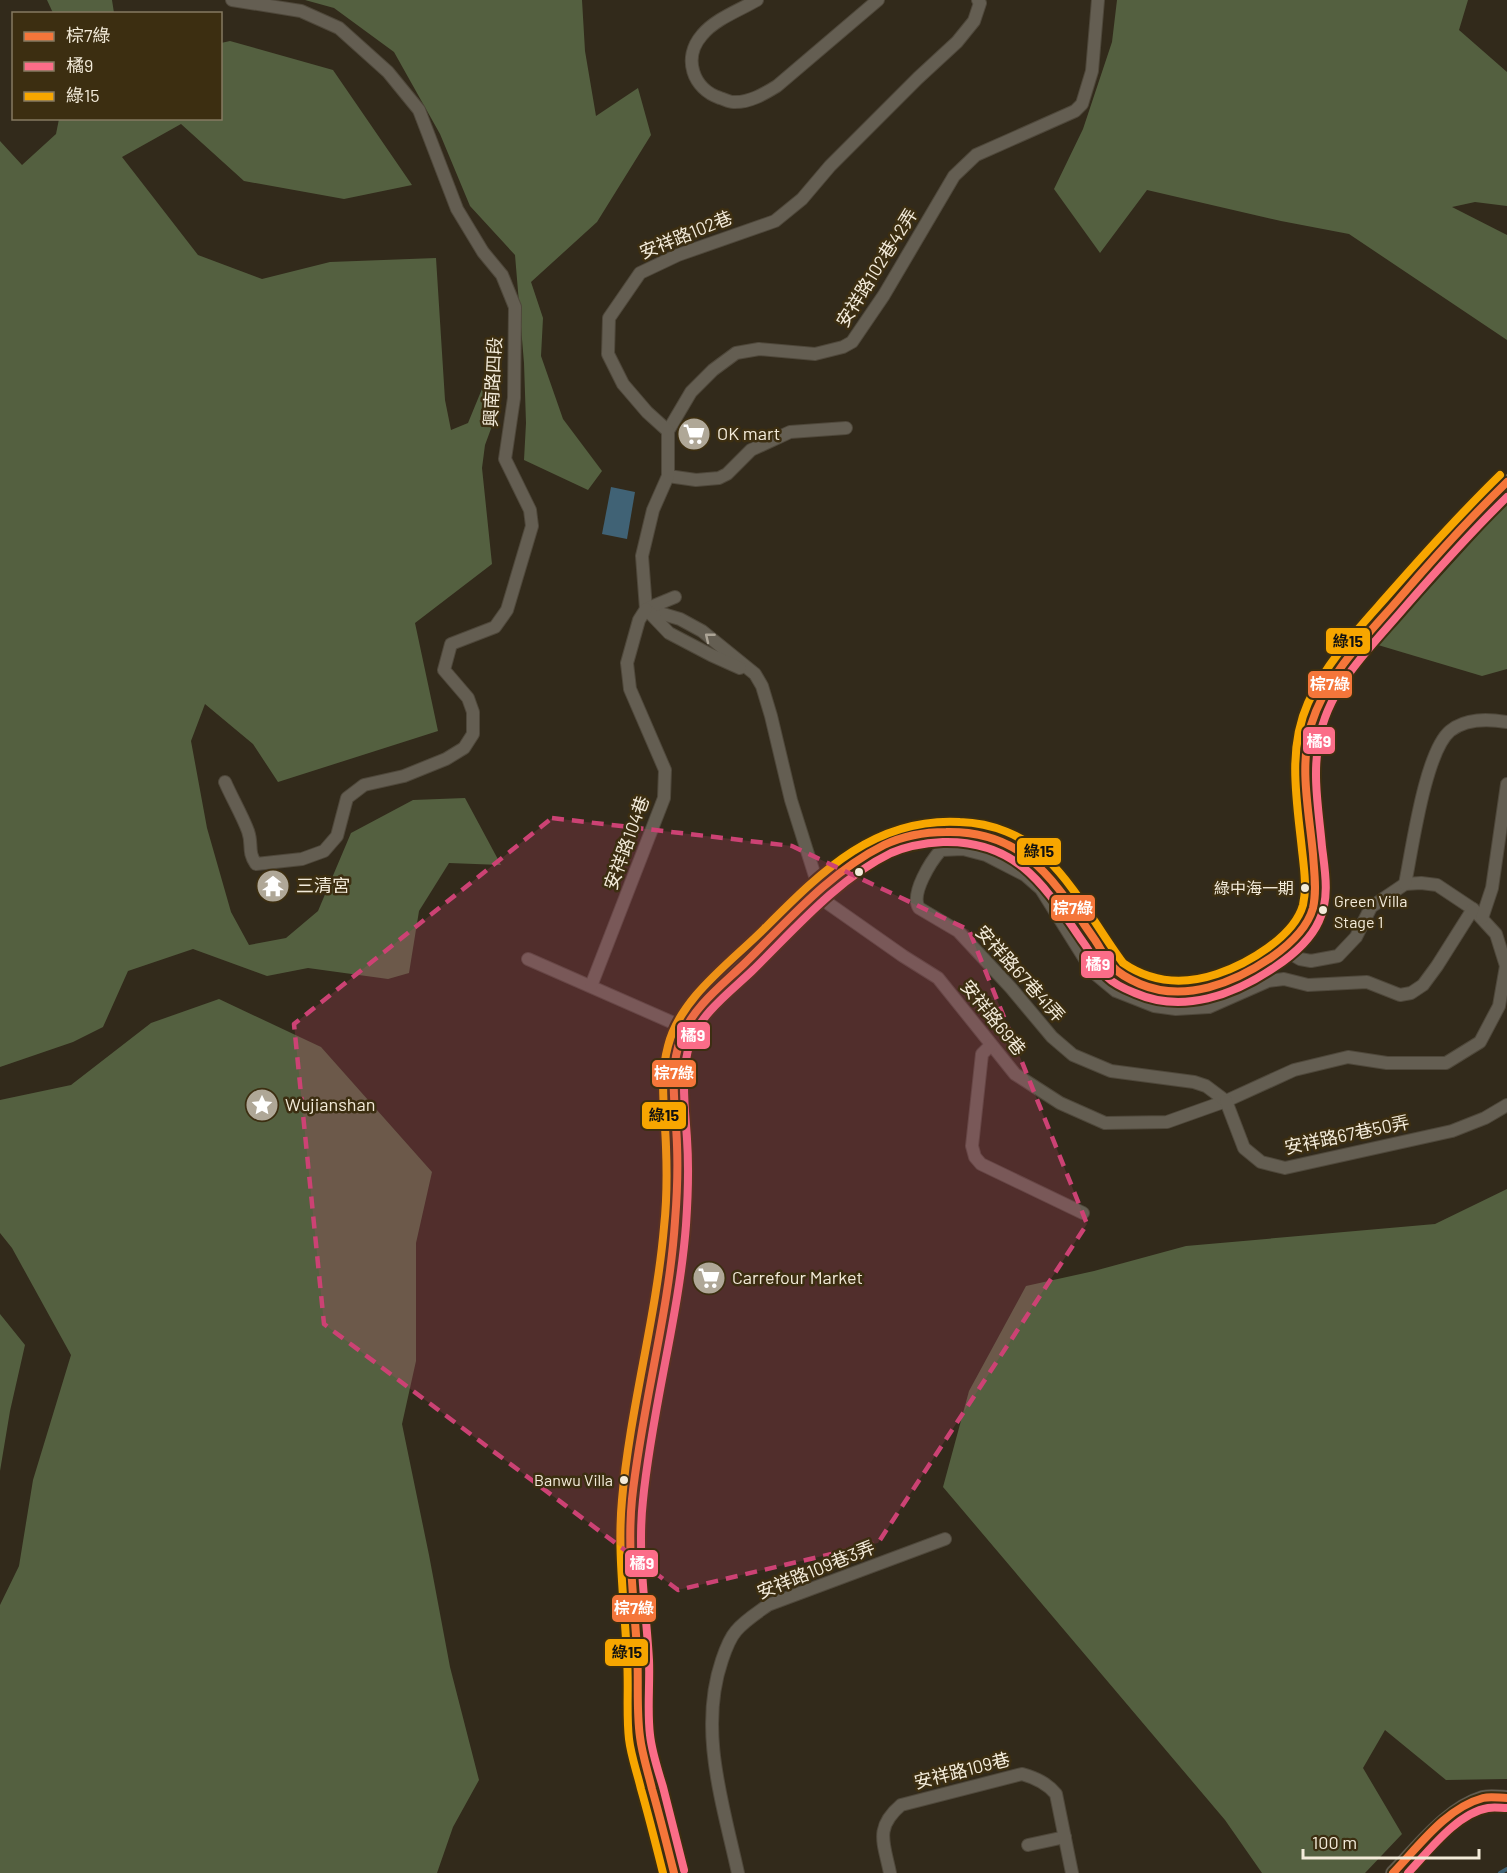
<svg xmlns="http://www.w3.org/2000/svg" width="1507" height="1873" viewBox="0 0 1507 1873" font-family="Barlow,'Noto Sans TC',sans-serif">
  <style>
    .forest { fill: #546040 }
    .water { fill: #406275 }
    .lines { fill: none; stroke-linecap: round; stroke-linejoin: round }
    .stream { stroke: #406275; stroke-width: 4 }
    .minor-casing { stroke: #4f483b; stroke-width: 14 }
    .tertiary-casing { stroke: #4f483b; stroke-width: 16 }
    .minor { stroke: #645e52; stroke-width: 12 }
    .tertiary { stroke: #645e52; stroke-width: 15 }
    .bus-1-casing { stroke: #3c2e11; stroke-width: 12 }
    .bus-2-casing { stroke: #3c2e11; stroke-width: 12 }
    .bus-3-casing { stroke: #3c2e11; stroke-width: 12 }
    .bus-1 { stroke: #f5763a; stroke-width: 8 }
    .bus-2 { stroke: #fb6d88; stroke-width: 8 }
    .bus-3 { stroke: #f7a600; stroke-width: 8 }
    .oneway { stroke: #aca496 }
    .marked { fill: #cc4274; fill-opacity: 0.2; stroke: #cc4274; stroke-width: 4.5; stroke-dasharray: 12 8; stroke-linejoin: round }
    .bus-dot { fill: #f3ebda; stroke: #3c2e11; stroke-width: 2 }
    .labels { text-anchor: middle; stroke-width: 5; stroke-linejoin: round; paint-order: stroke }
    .bus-label { font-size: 16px; fill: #f3ebda; stroke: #3c2e11; text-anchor: end }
    .street-label { font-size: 18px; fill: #f3ebda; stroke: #3c2e11 }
    .poi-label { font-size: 18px; fill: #f3ebda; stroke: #3c2e11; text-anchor: start }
    .line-badge { stroke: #3c2e11; stroke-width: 2 }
    .badge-label { font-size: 16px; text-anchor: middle; font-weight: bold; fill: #fff }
    .pale-badge-label { font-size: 16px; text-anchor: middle; font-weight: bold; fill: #111 }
  </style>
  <rect width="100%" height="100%" fill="#322a1b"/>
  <!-- forest -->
  <g class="forest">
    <path d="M 47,0 L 112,0 L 114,13 L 53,13 Z"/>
    <path d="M 305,0 L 582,0 L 585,51 L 596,116 L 638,88 L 651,135 L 597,222 L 531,282 L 543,318 L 541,356 L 563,419 L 602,471 L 588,490 L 524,460 L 526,423 L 524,363 L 515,255 L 470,206 L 440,134 L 394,52 L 334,8 Z"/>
    <path d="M 1117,0 L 1468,0 L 1459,30 L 1507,72 L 1507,206 L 1475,202 L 1452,207 L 1507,235 L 1507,340 L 1349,234 L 1281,221 L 1147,190 L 1100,253 L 1054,189 L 1083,129 L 1112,42 Z"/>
    <path d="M 230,41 L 333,70 L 412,185 L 344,199 L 244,181 L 181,124 L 122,157 L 198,255 L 262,279 L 330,262 L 436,258 L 445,400 L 451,430 L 468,423 L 498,350 L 492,426 L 485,445 L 482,468 L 492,564 L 415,623 L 438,731 L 278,782 L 253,744 L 205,704 L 191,741 L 207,828 L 231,912 L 249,945 L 286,938 L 318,911 L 351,833 L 413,800 L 465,798 L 501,865 L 449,863 L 419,911 L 409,973 L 388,979 L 308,968 L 267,976 L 193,949 L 128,971 L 103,1027 L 73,1042 L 0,1067 L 0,141 L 22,165 L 56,134 L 59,119 L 220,118 L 221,43 Z"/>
    <path d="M 1507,503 L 1507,669 L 1482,676 L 1378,645 Z"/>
    <path d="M 219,999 L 321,1047 L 432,1172 L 416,1243 L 416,1361 L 402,1424 L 429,1555 L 450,1667 L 479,1780 L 453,1827 L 437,1873 L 0,1873 L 0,1605 L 19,1566 L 33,1480 L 71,1355 L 12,1248 L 0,1233 L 0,1100 L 71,1085 L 151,1023 Z"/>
    <path d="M 1507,1189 L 1507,1779 L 1446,1780 L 1385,1730 L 1363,1768 L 1402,1834 L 1365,1873 L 1262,1873 L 1225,1820 L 943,1487 L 969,1391 L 1026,1286 L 1094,1271 L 1186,1246 L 1435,1224 Z"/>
    <path d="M 0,1314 L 25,1345 L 10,1411 L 0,1471 Z"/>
  </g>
  <!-- water -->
  <path class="water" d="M 611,487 L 635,492 L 627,539 L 602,534 Z"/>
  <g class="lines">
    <!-- stream -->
    <path class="stream" d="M 1500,1873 L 1507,1869"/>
    <defs>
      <g id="minor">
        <path d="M 757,0 C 740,10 715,19 702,35 C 682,58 693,89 720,98 C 724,99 729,102 733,102 C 749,103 764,94 777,86 L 878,0"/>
        <path d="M 668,431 L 691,392 L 713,370 L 736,353 L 759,349 L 815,354 L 843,347 L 852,342 L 884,295 L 954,176 L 976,155 L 1075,111 L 1082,104 L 1092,71 L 1098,0"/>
        <path d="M 668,476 L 696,480 L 719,478 L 727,474 L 751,450 L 790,432 L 846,428"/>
        <path d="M 646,609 L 680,619 L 702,631 L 755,674 L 762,686 L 771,716 L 791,800 L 820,892 L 829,904 L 903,956 L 938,978 L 1015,1074 L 1060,1103 L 1105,1123 L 1167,1122 L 1226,1101 L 1294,1070 L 1348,1057 L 1387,1063 L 1446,1063 L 1480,1042 L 1499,1006 L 1506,966 L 1496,934 L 1473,909 L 1437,885 L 1421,883 L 1405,884 L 1371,907 L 1356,937 L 1338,956 L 1311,961 L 1300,959 L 1283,949"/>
        <path d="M 646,609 L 642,556 L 653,510 L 668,476 L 668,431 L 647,412 L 623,384 L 608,354 L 609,318 L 640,273 L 678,255 L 775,221 L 802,199 L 830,166 L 918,78 L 957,42 L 974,21 L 980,3 L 978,0"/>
        <path d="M 646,609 L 675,597"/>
        <path d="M 648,611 L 669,633 L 711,655 L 740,668"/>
        <path d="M 225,782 C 232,798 242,815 248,831 C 253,845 247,851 256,864 L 302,859 L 324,851 L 337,836 L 347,798 L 364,785 L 404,776 L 446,759 L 464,748 L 473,734 L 473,712 L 468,698 L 444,670 L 451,644 L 495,627 L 507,610 L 532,526 L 530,510 L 505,459 L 514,398 L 515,307 L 502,275 L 483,252 L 457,209 L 419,110 L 388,72 L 339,28 L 301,11 L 232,0"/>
        <path d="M 1405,884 C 1412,850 1425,752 1450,731 C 1466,718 1488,719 1507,722"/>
        <path d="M 1482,918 L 1492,888 L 1507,784"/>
        <path d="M 528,959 L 685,1028"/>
        <path d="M 591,986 L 664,798 L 665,770 L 630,689 L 627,663 L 639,620 L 646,609"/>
        <path d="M 991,1045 L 982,1054 L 972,1146 L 975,1157 L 981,1164 L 1083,1213"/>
        <path d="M 1226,1101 L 1206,1086 L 1194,1082 L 1111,1071 L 1073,1055 L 1052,1037 L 1011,988 L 958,931 L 919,908 C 910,894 931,861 941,850 L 963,849 L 986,855 L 1025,875 L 1041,889 L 1093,972 L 1116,991 L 1154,1006 L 1176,1009 L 1209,1007 L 1268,981 L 1284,979 L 1308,985 L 1367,982 L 1400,995 L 1411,993 L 1423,985 L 1437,966 L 1473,909"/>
        <path d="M 1226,1101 L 1244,1148 L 1261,1162 L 1285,1168 L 1452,1131 L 1485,1118 L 1507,1105"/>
        <path d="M 1028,1845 L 1065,1837"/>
        <path d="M 738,1873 C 723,1804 698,1730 722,1660 C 725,1651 729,1639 736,1631 C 744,1621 757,1613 768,1605 L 945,1539"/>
        <path d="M 890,1873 C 884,1843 874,1828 901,1805 L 1022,1774 C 1036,1778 1047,1783 1056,1794 L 1072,1873"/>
      </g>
      <g id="tertiary">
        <path d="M 674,1873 L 640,1741 C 637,1714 639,1687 638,1660 C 636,1619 630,1579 630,1538 C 630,1515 633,1490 636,1467 C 646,1387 668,1308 675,1227 C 677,1200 677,1173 677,1146 C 675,1110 668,1070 682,1035 C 693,1008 720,987 741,967 C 786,923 831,871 888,843 C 912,832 951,829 978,834 C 1043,846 1065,900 1100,948 C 1105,955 1111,966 1117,972 C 1119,973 1134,982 1135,982 C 1181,1007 1237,982 1276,954 C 1292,942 1308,927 1313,907 C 1317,891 1314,873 1313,857 C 1309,813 1299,768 1311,726 C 1325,677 1364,639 1397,601 C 1432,560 1468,520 1507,482"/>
        <path d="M 1393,1873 C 1419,1847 1447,1809 1483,1798 C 1491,1796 1500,1798 1507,1798"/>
      </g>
    </defs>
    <!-- minor casing -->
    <use href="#minor" class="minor-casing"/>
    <!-- tertiary casing -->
    <use href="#tertiary" class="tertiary-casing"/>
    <!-- minor -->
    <use href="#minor" class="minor"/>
    <!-- tertiary -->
    <use href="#tertiary" class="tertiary"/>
    <defs>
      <g id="bus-1">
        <path d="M 674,1873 C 667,1845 660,1817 652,1789 C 648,1772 642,1754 640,1737 C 636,1708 639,1679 637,1650 C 634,1599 627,1549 632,1499 C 642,1405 669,1314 675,1221 C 677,1196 678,1170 677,1145 C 676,1109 668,1072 681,1038 C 693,1007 721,986 744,964 C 787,922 828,873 884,845 C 903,836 925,832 946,832 C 1026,830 1055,883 1095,940 C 1101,949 1106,960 1113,967 C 1120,975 1131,980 1140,984 C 1185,1003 1234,983 1272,957 C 1289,945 1307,929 1313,908 C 1317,891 1314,871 1313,854 C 1309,811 1299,767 1311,725 C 1326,676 1364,639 1397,601 C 1432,560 1468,520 1507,482"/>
        <path d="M 1393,1873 C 1419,1846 1446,1808 1483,1798 C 1491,1796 1499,1798 1507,1798"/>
      </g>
      <g id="bus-2">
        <path d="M 684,1870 C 677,1843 670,1815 663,1787 C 658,1770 652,1753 650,1735 C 647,1711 650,1685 649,1660 C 646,1607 637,1554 643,1500 C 652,1407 679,1317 686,1225 C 688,1196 689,1167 687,1139 C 685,1107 680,1074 690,1043 C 701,1013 730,992 752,971 C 795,929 836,880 891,853 C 907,846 925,843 943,842 C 1018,840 1045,887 1083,942 C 1091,953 1098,967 1107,977 C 1114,984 1125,989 1135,993 C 1183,1014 1234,995 1275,967 C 1293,955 1310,941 1319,921 C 1330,898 1325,871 1322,847 C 1319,812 1312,776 1319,740 C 1328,687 1371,647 1405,607 C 1438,569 1471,532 1507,497"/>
        <path d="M 1408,1873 C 1428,1852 1457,1813 1488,1808 C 1494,1807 1501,1808 1507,1808"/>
      </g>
      <path id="bus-3" d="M 663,1873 C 656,1845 649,1817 641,1789 C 637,1772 631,1756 629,1739 C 626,1713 629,1686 627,1659 C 625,1606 617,1553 622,1500 C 630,1408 656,1319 664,1227 C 667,1200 667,1173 666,1147 C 665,1113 659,1079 668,1046 C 680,998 730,963 764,929 C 820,873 874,817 960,822 C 992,823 1023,835 1045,857 C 1077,888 1097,928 1123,963 C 1152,983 1184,985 1217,974 C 1247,964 1294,937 1303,905 C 1307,888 1304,868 1302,850 C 1297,801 1287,750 1308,703 C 1327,661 1359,628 1389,594 C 1425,553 1461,513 1500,475"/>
    </defs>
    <!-- bus-1 casing -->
    <use href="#bus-1" class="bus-1-casing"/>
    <!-- bus-2 casing -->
    <use href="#bus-2" class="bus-2-casing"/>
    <!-- bus-3 casing -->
    <use href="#bus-3" class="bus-3-casing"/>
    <!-- bus-1 -->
    <use href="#bus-1" class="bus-1"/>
    <!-- bus-2 -->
    <use href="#bus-2" class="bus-2"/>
    <!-- bus-3 -->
    <use href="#bus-3" class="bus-3"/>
  </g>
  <!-- one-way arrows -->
  <defs><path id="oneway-chevron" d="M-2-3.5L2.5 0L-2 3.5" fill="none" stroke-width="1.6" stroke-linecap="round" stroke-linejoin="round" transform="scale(1.5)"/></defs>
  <use class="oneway" href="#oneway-chevron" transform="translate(709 637) rotate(-141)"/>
  <!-- marked area -->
  <path class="marked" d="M 552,818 L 792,846 L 969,930 L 1087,1224 L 878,1543 L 678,1590 L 324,1324 L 294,1024 Z"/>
  <!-- icons -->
  <defs>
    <symbol id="supermarket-disc" viewBox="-11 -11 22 22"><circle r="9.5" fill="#afa797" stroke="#3c2e11"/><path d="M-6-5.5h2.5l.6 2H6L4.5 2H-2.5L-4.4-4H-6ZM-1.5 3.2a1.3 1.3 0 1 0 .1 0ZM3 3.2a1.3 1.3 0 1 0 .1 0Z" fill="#fff"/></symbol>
    <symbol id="temple-disc" viewBox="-11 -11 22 22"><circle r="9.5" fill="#afa797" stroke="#3c2e11"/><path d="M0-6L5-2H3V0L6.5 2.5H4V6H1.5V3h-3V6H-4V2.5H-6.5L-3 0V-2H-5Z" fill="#fff"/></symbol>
    <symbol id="sight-disc" viewBox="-11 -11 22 22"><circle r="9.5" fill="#afa797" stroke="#3c2e11"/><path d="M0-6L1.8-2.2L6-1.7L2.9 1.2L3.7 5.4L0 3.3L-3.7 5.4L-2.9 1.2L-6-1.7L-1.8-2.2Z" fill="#fff"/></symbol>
  </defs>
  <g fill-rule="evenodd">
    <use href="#supermarket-disc" x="675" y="415" width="38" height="38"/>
    <use href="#temple-disc" x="254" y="867" width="38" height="38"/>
    <use href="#sight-disc" x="243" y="1086" width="38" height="38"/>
    <use href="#supermarket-disc" x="690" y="1259" width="38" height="38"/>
  </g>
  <!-- markers -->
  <g class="bus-dot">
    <circle cx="859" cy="872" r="5"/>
    <circle cx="1305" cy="888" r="5"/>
    <circle cx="1323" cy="910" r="5"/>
    <circle cx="624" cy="1480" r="5"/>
  </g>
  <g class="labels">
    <!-- bus labels -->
    <g class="bus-label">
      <text x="1294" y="894">綠中海一期</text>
      <text x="1334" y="907" text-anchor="start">Green Villa<tspan x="1334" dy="21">Stage 1</tspan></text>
      <text x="613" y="1486">Banwu Villa</text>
    </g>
    <!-- street labels -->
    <g class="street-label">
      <text transform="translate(686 235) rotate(-22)" y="6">安祥路102巷</text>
      <text transform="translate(877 268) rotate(-58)" y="6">安祥路102巷42弄</text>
      <text transform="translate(493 382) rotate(-87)" y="6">興南路四段</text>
      <text transform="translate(627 843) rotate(-70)" y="6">安祥路104巷</text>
      <text transform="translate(1020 974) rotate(48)" y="6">安祥路67巷41弄</text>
      <text transform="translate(993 1018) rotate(51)" y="6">安祥路69巷</text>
      <text transform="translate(1347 1135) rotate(-12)" y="6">安祥路67巷50弄</text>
      <text transform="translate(816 1570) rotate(-22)" y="6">安祥路109巷3弄</text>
      <text transform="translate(962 1771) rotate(-14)" y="6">安祥路109巷</text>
    </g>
    <!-- poi labels -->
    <g class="poi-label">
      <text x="717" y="440">OK mart</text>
      <text x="296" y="892">三清宮</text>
      <text x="285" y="1111">Wujianshan</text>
      <text x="732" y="1284">Carrefour Market</text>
    </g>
  </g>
  <g class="line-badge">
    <rect x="1325" y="627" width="46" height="28" rx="6" fill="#f7a600"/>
    <rect x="1307" y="670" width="46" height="29" rx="6" fill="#f5763a"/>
    <rect x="1302" y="726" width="34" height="29" rx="6" fill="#fb6d88"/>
    <rect x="1016" y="837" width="46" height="29" rx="6" fill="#f7a600"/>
    <rect x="1050" y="894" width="46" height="28" rx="6" fill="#f5763a"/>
    <rect x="1080" y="950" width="35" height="29" rx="6" fill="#fb6d88"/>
    <rect x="676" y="1021" width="35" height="29" rx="6" fill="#fb6d88"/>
    <rect x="651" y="1059" width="46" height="29" rx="6" fill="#f5763a"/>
    <rect x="641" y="1101" width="46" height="29" rx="6" fill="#f7a600"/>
    <rect x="624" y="1549" width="35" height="29" rx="6" fill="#fb6d88"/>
    <rect x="611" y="1594" width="46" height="29" rx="6" fill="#f5763a"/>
    <rect x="604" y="1638" width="45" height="29" rx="6" fill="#f7a600"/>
  </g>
  <g class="badge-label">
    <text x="1330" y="690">棕7綠</text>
    <text x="1319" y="747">橘9</text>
    <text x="1073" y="914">棕7綠</text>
    <text x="1098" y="970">橘9</text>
    <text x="693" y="1041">橘9</text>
    <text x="674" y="1079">棕7綠</text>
    <text x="642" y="1569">橘9</text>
    <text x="634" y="1614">棕7綠</text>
  </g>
  <g class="pale-badge-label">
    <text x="1348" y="647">綠15</text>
    <text x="1039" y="857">綠15</text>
    <text x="664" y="1121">綠15</text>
    <text x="627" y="1658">綠15</text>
  </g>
  <!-- legend -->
  <rect x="12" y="12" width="210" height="108" fill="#3c2e11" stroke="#857a61" stroke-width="1.5"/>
  <rect x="24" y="32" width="30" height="9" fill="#f5763a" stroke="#857a61" stroke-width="1.5"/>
  <text x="66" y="42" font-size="18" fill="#f3ebda">棕7綠</text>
  <rect x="24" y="62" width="30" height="9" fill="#fb6d88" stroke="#857a61" stroke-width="1.5"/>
  <text x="66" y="72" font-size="18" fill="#f3ebda">橘9</text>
  <rect x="24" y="92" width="30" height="9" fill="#f7a600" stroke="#857a61" stroke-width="1.5"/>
  <text x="66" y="102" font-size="18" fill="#f3ebda">綠15</text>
  <!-- scale -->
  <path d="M1303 1849v9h176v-9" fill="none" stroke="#f3ebda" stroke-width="3"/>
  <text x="1312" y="1849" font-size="18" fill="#f3ebda" stroke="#3c2e11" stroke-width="4.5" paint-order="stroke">100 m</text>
</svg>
